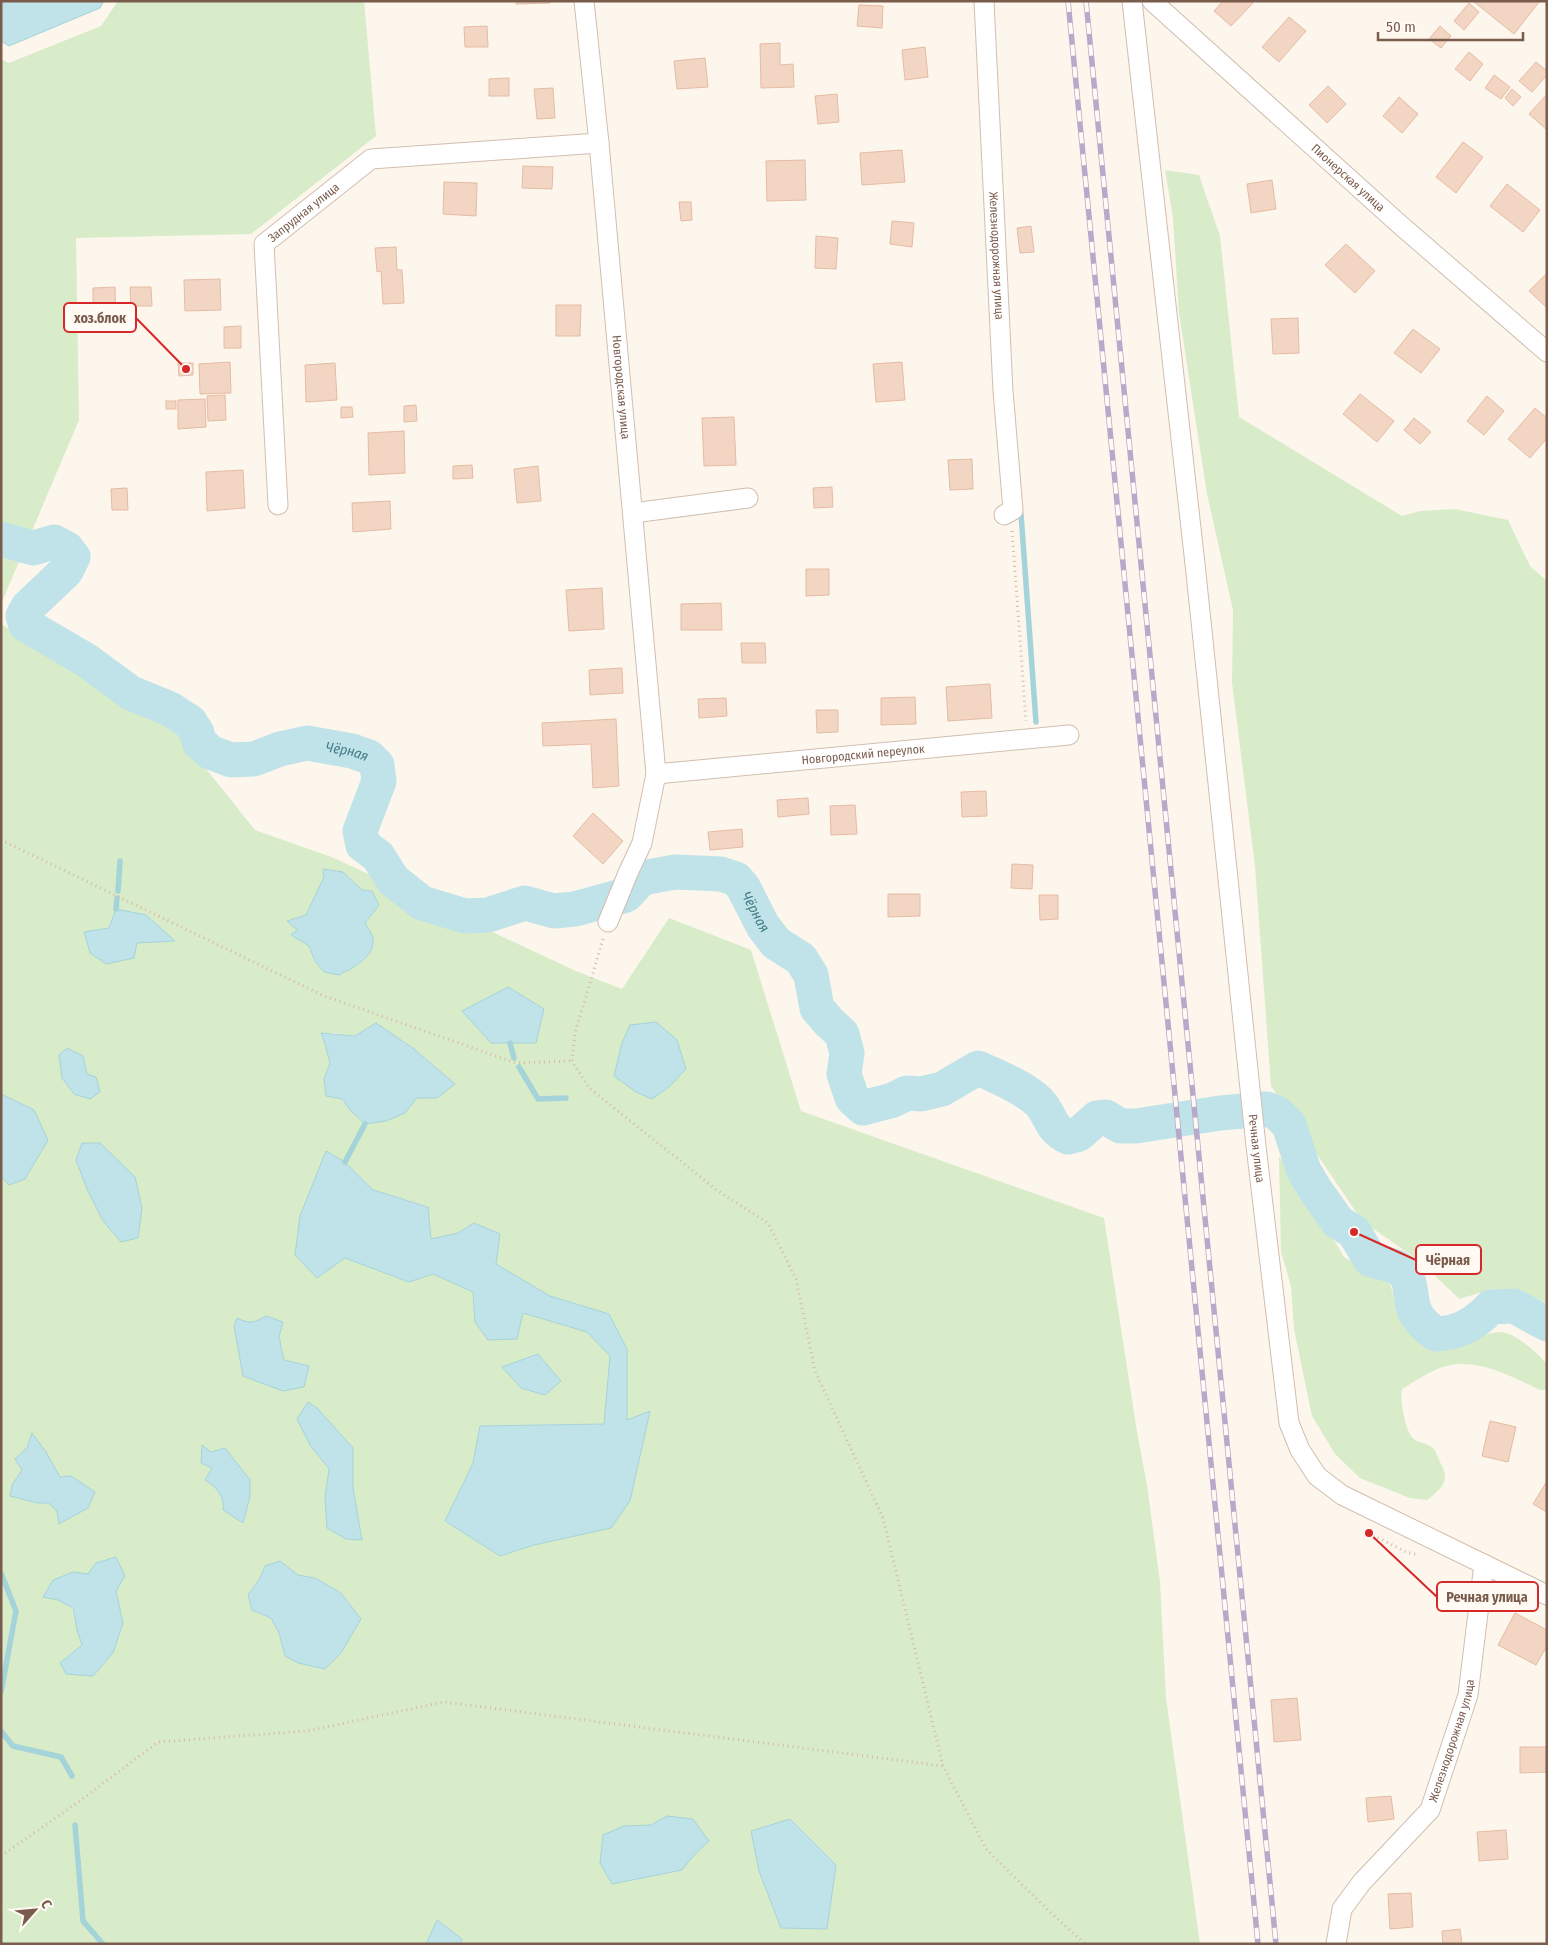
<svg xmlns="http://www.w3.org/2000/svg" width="1548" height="1945" viewBox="0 0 1548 1945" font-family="'Fira Sans Condensed',sans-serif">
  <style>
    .green { fill: #d8ecc9; fill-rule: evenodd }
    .water { fill: #bfe3e8; stroke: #a5d3da }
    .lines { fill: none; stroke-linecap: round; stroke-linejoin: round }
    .stream { stroke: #a5d3da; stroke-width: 5.5 }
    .river { stroke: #bfe3e8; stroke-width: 35 }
    .building { fill: #f3d5c3; stroke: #e6bba3 }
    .minor-casing { stroke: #d1beb0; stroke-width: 21 }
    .path { stroke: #d9b8a5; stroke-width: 3; stroke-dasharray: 1 4; stroke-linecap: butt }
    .minor { stroke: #fff; stroke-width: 19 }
    .rail-casing { stroke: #b9a8c9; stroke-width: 5.5 }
    .rail { stroke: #fffaf3; stroke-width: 4; stroke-dasharray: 11; stroke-linecap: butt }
    .labels { text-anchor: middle; stroke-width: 4.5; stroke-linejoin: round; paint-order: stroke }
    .street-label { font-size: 12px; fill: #7a5c4d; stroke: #fffaf3 }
    .water-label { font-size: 14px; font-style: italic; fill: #437c86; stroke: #fffaf3 }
    .leader { fill: none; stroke: #d62828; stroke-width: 2 }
    .callout-dot { fill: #d62828; stroke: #fffaf3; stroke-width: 2 }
    .callout { fill: #fffaf3; stroke: #d62828; stroke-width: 2 }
    .callout-label { font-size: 14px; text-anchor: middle; font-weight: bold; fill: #7a5c4d }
  </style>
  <rect width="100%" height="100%" fill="#fdf6ec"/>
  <!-- green -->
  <g class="green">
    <path d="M 118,1 L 364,1 L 376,136 L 251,234 L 76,238 L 79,420 L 1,604 L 1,59 L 9,63 L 101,26 Z"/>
    <path d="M 1165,170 L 1199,175 L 1220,236 L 1239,417 L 1402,516 L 1420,511 L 1455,509 L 1508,520 L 1530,566 L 1547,581 L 1547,1303 L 1528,1295 L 1493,1289 L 1459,1299 L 1421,1262 L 1362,1221 L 1271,1086 L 1255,866 L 1232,683 L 1233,610 L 1207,494 L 1179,313 L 1173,218 Z"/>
    <path d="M 1,624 L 175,730 L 255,830 L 334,858 L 576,971 L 622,989 L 669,918 L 751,950 L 801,1111 L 1104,1218 L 1137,1432 L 1147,1485 L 1160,1582 L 1166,1698 L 1200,1944 L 461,1944 L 462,1939 L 437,1920 L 426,1944 L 1,1944 L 1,1177 L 9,1185 L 34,1110 L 1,1094 ZM 323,870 L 343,872 L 362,890 L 365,923 L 373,937 L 360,963 L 340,975 L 324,972 L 315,961 L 309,946 L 291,935 L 298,930 L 288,921 L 306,916 L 325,877 ZM 109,928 L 175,940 L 136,943 L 85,932 ZM 543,1009 L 536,1043 L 491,1043 ZM 334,1033 L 355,1036 L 437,1098 L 417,1098 L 405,1113 L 350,1110 L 324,1079 L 330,1063 L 325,1044 L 321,1034 ZM 326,1151 L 345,1162 L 373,1190 L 427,1206 L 431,1239 L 458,1233 L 474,1223 L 500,1234 L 496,1264 L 550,1296 L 609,1314 L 627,1349 L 627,1421 L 649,1412 L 534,1545 L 500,1556 L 445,1521 L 473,1463 L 480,1426 L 604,1424 L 610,1356 L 587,1332 L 523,1313 L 520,1328 L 475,1322 L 473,1292 L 433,1274 L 409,1282 L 345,1258 L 317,1278 ZM 266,1316 L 279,1337 L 284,1360 L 237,1319 C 249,1324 255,1323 266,1316 ZM 310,1445 L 353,1448 L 353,1488 L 362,1540 L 325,1498 L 329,1469 ZM 203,1446 L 211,1452 L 225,1449 L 250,1480 L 250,1496 L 243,1523 L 223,1510 C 225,1497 217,1486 205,1480 L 212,1467 ZM 46,1452 L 60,1478 L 88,1508 L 59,1524 L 57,1511 L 48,1503 C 28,1504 24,1502 12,1485 L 22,1470 ZM 280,1561 L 298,1575 L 315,1578 L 349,1637 L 341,1653 L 285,1656 L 279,1633 L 271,1618 L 248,1595 L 259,1580 L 265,1566 ZM 88,1574 L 116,1591 L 123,1623 L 60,1663 L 82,1645 L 77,1630 L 72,1608 L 58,1599 ZM 651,1825 L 709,1841 L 694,1855 L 682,1870 L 612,1884 L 624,1826 Z"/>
    <path d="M 1279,1157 L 1294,1172 L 1344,1257 L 1390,1284 C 1396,1303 1401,1324 1415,1339 C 1430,1356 1481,1333 1500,1332 C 1515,1332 1537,1353 1547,1364 L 1547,1390 L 1540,1390 C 1510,1376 1474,1355 1440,1368 C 1427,1373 1414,1382 1402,1389 C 1400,1399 1404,1424 1410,1434 C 1415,1444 1426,1442 1433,1448 C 1436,1451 1438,1458 1440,1462 C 1451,1481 1442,1488 1427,1500 L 1410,1498 L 1360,1478 L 1335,1454 L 1312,1416 L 1294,1329 L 1291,1286 L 1281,1252 Z"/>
  </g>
  <!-- water -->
  <g class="water">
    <path d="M 1,1 L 104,1 L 100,8 L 9,46 L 1,41 Z"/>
    <path d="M 323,869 L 343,872 L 362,890 L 372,891 L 379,905 L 365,923 C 367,927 372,933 373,938 C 376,956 353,968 339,975 L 324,972 L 315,961 L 309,946 L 291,935 L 297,930 L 287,921 L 306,915 L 324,877 Z"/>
    <path d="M 116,909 L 146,915 L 175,941 L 137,943 L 134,958 L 106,964 L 90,953 L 84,932 L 109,928 Z"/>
    <path d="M 508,987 L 544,1009 L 536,1043 L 491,1043 L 462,1011 Z"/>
    <path d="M 656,1022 L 677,1040 L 686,1069 L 669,1087 L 652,1099 L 636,1092 L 614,1076 L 622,1043 L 630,1025 Z"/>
    <path d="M 376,1023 L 414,1049 L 455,1084 L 437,1098 L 417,1098 L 405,1113 L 386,1121 L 365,1124 L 350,1110 L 342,1099 L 326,1096 L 324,1079 L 330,1063 L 325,1044 L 321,1033 L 355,1036 Z"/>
    <path d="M 67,1048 L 83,1056 L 87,1074 L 96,1077 L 100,1092 L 90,1099 L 74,1094 L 62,1078 L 59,1055 Z"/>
    <path d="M 1,1094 L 34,1110 L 48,1140 L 25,1179 L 9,1185 L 1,1177 Z"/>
    <path d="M 82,1143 L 100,1143 L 135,1177 L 142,1208 L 138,1238 L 121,1242 L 103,1221 L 87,1189 L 76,1160 Z"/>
    <path d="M 326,1151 L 345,1162 L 373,1190 L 428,1207 L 431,1239 L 458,1233 L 474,1223 L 500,1234 L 496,1264 L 550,1296 L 609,1314 L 627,1349 L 627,1420 L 650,1411 L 630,1501 L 611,1528 L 534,1545 L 500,1556 L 445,1521 L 473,1463 L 480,1426 L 604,1424 L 610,1356 L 587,1332 L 523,1313 L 517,1339 L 488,1340 L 475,1322 L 473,1292 L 433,1274 L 409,1282 L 345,1258 L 317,1278 L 295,1255 L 300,1216 Z"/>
    <path d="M 266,1316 L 283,1322 L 279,1337 L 284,1360 L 309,1366 L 304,1387 L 283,1391 L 243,1376 L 234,1326 L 237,1318 C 249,1324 254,1323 266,1316 Z"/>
    <path d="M 538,1354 L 561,1381 L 545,1395 L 521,1388 L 502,1367 Z"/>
    <path d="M 308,1402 L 317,1408 L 353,1448 L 353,1488 L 362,1540 L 346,1539 L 327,1528 L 325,1498 L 329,1469 L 310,1445 L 297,1419 Z"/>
    <path d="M 32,1433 L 46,1452 L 60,1477 L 71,1476 L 95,1492 L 88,1508 L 59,1524 L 57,1511 L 48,1503 C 31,1504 26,1499 10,1496 L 12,1485 L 22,1470 L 15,1459 L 27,1448 Z"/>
    <path d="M 202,1445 L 211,1452 L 225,1448 L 250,1480 L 250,1496 L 243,1523 L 223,1510 C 225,1497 216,1486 205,1480 L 212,1468 L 201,1463 Z"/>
    <path d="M 116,1557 L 125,1576 L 116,1591 L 123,1623 L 113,1653 L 93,1676 L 66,1674 L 60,1663 L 82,1645 L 77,1630 L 73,1608 L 58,1600 L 43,1597 L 53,1580 L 73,1572 L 88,1574 L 96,1563 Z"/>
    <path d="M 280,1561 L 298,1575 L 315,1578 L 341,1593 L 361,1619 L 341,1653 L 325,1669 L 298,1663 L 285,1656 L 279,1633 L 271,1618 L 252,1610 L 248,1595 L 259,1580 L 265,1566 Z"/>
    <path d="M 667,1816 L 693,1819 L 709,1841 L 694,1855 L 682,1870 L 612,1884 L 600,1863 L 603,1835 L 624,1826 L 651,1825 Z"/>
    <path d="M 790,1819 L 836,1865 L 827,1929 L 781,1928 L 759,1871 L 751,1831 Z"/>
    <path d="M 437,1920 L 462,1939 L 461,1944 L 426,1944 Z"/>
  </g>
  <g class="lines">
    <!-- stream -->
    <g class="stream">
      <path d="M 1021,514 L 1036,722"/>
      <path d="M 118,891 L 120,861"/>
      <path d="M 116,909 L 117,898"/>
      <path d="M 510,1043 L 514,1058"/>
      <path d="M 519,1067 L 538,1099 L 566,1098"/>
      <path d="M 345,1162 L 365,1124"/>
      <path d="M 1,1573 L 16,1611 L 1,1692"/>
      <path d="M 1,1731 L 13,1746 L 61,1757 L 72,1776"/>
      <path d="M 75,1825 L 83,1921 L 103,1944"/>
    </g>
    <!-- river -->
    <path class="river" id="s1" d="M 1,539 L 33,548 L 54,542 L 67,549 L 73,557 L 66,571 L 28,607 L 23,616 L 26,625 L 86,660 L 131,693 L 170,709 L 190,722 L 197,733 L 199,742 L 210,752 L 231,760 L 254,759 L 280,749 L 307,743 L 352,751 L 369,757 L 377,765 L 379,781 L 360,831 L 363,845 L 378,856 L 393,880 L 422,903 L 465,916 L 488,915 L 525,903 L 554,911 L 575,909 L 626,895 L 642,878 L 675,872 L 721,874 L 736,879 L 743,887 L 763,926 L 776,943 L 801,959 L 811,975 L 817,1008 L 829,1022 L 842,1034 L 847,1053 L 844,1074 L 852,1098 L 863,1108 L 893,1100 L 907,1093 L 921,1094 L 942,1089 L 978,1068 C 996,1076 1025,1088 1039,1102 C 1051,1115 1050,1129 1068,1137 L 1079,1134 L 1097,1118 L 1106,1117 L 1120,1126 L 1136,1126 L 1220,1113 L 1267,1109 L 1277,1113 L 1289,1125 L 1304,1171 L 1316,1191 L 1338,1222 L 1354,1232 L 1370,1259 C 1378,1262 1388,1264 1396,1267 C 1415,1276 1408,1296 1415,1312 C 1420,1322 1427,1328 1436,1334 C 1459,1333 1475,1324 1491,1307 L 1514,1306 L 1547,1324"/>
  </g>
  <!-- building -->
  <g class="building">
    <path d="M 516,1 L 550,1 L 550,3 L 516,4 Z"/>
    <path d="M 1223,1 L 1251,1 L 1253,3 L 1231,26 L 1214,11 Z"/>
    <path d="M 1473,1 L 1540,1 L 1514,34 Z"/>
    <path d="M 1469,3 L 1479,12 L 1464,30 L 1454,21 Z"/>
    <path d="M 859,5 L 883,6 L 882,28 L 857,26 Z"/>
    <path d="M 1289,17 L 1306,31 L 1279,62 L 1262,47 Z"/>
    <path d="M 487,26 L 488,47 L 465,47 L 464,27 Z"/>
    <path d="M 1440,26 L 1451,36 L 1441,48 L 1429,39 Z"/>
    <path d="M 780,43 L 780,65 L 793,64 L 794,87 L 761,88 L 760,44 Z"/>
    <path d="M 925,47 L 928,77 L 905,80 L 902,50 Z"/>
    <path d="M 1469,52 L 1483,64 L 1470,81 L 1455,69 Z"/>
    <path d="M 705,58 L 708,87 L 677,89 L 674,61 Z"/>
    <path d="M 1536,62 L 1547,71 L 1547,75 L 1532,92 L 1519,81 Z"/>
    <path d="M 1494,75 L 1510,87 L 1501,99 L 1485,88 Z"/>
    <path d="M 509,78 L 509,96 L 489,96 L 489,79 Z"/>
    <path d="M 1328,86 L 1346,104 L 1327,123 L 1309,105 Z"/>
    <path d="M 553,88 L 555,118 L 537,119 L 534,89 Z"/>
    <path d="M 1512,89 L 1521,97 L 1513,106 L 1505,98 Z"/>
    <path d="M 837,94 L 839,122 L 818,124 L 815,96 Z"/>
    <path d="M 1547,94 L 1547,130 L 1529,114 Z"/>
    <path d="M 1399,97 L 1418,114 L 1402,133 L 1383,116 Z"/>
    <path d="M 1463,142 L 1483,157 L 1456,193 L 1436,177 Z"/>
    <path d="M 902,150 L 905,182 L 862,185 L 860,153 Z"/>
    <path d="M 805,160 L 806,200 L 767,201 L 766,161 Z"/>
    <path d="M 523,166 L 553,167 L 552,189 L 522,188 Z"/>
    <path d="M 1272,180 L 1276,209 L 1251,213 L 1247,184 Z"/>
    <path d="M 444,182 L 477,183 L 476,216 L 443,214 Z"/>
    <path d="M 1507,184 L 1540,210 L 1523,232 L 1490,206 Z"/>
    <path d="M 679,202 L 691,202 L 692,220 L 681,221 Z"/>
    <path d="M 892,221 L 914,223 L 912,247 L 890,244 Z"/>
    <path d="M 1031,226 L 1034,252 L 1020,253 L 1017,228 Z"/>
    <path d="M 816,236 L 838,238 L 836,269 L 815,268 Z"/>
    <path d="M 1346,244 L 1375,271 L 1355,293 L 1325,265 Z"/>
    <path d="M 396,247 L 397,270 L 402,270 L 404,303 L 383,304 L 381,271 L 377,272 L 375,248 Z"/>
    <path d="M 1547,273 L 1547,308 L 1529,291 Z"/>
    <path d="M 220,279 L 221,310 L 185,311 L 184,280 Z"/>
    <path d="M 115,287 L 116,329 L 93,330 L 93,288 Z"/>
    <path d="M 130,287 L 151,287 L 152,306 L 131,306 Z"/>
    <path d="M 556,305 L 581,305 L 580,336 L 556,336 Z"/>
    <path d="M 1298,318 L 1299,353 L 1273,354 L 1271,319 Z"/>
    <path d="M 241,326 L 241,348 L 224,348 L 224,327 Z"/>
    <path d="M 1413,329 L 1440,349 L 1421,373 L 1394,353 Z"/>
    <path d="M 230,362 L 231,393 L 200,394 L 199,364 Z"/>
    <path d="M 902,362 L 905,400 L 876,402 L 873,364 Z"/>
    <path d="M 178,363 L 193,363 L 193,375 L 179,376 Z"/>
    <path d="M 335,363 L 337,400 L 306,402 L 305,365 Z"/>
    <path d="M 1360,394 L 1394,421 L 1377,442 L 1343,414 Z"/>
    <path d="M 225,395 L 226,420 L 208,421 L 207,396 Z"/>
    <path d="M 1487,396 L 1504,411 L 1484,435 L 1467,421 Z"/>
    <path d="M 205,399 L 206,427 L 178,429 L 178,400 Z"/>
    <rect x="166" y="401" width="10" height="8"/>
    <path d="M 416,405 L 417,421 L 404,422 L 404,406 Z"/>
    <path d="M 341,407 L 352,407 L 353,417 L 341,418 Z"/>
    <path d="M 1535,408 L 1547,418 L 1547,438 L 1530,458 L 1508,439 Z"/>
    <path d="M 734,417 L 736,465 L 704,466 L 702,418 Z"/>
    <path d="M 1414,418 L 1431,432 L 1420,444 L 1404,430 Z"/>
    <path d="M 404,431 L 405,473 L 369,475 L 368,433 Z"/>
    <path d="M 972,459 L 973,489 L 950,490 L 948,460 Z"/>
    <path d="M 472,465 L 473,478 L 453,479 L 453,466 Z"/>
    <path d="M 538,466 L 541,501 L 517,503 L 514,469 Z"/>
    <path d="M 243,470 L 245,508 L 207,511 L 206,472 Z"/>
    <path d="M 832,487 L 833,507 L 814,508 L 813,488 Z"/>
    <path d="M 127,488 L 128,510 L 112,510 L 111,489 Z"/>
    <path d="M 390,501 L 391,529 L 353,532 L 352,503 Z"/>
    <path d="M 806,569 L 829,569 L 829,595 L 806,596 Z"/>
    <path d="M 602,588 L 604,629 L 569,631 L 566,590 Z"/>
    <path d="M 721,603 L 722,630 L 681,630 L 681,604 Z"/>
    <path d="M 741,643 L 765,643 L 766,663 L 742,663 Z"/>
    <path d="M 622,668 L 623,693 L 590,695 L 589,670 Z"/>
    <path d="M 990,684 L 992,718 L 948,721 L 946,687 Z"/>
    <path d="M 915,697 L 916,724 L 881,725 L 881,698 Z"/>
    <path d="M 726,698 L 727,716 L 699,718 L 698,699 Z"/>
    <path d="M 816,710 L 838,710 L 838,732 L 817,733 Z"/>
    <path d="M 616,719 L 619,786 L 593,788 L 591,744 L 543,746 L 542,723 Z"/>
    <path d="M 986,791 L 987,816 L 962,817 L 961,792 Z"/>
    <path d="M 808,798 L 809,814 L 778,817 L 777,800 Z"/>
    <path d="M 855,805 L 857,834 L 831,835 L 830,806 Z"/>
    <path d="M 593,813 L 623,841 L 603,864 L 573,836 Z"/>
    <path d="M 742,829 L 743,847 L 710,850 L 708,832 Z"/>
    <path d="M 1012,864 L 1033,865 L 1032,889 L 1011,888 Z"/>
    <path d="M 888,894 L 920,894 L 920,916 L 888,917 Z"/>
    <path d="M 1039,895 L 1058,895 L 1058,919 L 1040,920 Z"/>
    <path d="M 1490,1421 L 1516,1427 L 1508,1462 L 1482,1456 Z"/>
    <path d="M 1547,1481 L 1547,1512 L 1533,1504 Z"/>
    <path d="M 1515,1613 L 1547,1630 L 1547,1646 L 1536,1665 L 1498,1645 Z"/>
    <path d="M 1297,1698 L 1301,1740 L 1274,1742 L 1271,1700 Z"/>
    <path d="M 1520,1747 L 1547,1747 L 1547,1772 L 1520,1773 Z"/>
    <path d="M 1391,1796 L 1394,1819 L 1368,1822 L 1366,1798 Z"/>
    <path d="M 1506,1830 L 1508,1859 L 1479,1861 L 1477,1832 Z"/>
    <path d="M 1411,1893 L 1413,1927 L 1390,1929 L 1388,1894 Z"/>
    <path d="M 1460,1929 L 1462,1944 L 1443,1944 L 1442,1931 Z"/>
  </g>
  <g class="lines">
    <defs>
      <g id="minor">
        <path id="s2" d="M 584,1 L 599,143 L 656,774 L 642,843 L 628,873 L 608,922"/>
        <path id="s3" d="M 984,1 L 1003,391 L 1013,510 L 1004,515"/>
        <path id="s4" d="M 1132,1 L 1195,564 L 1256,1146 L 1289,1423 L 1300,1450 L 1317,1476 L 1342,1495 L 1547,1595"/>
        <path id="s5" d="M 1152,1 L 1397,222 L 1547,352"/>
        <path id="s6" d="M 278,505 L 264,244 L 371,159 L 599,143"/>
        <path d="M 633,513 L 748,498"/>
        <path id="s7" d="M 656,774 L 1069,735"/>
        <path id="s8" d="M 1336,1944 L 1342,1909 L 1362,1882 L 1430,1810 L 1468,1695 L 1484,1564"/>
      </g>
    </defs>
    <!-- minor casing -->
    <use href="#minor" class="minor-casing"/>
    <!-- path -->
    <g class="path">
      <path d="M 1012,531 L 1026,721"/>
      <path d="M 1,840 L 324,996 L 516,1063 L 572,1061"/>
      <path d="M 603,939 L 575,1033 L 572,1061 L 589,1088 L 718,1191 L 768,1223 L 796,1279 L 815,1371 L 883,1518 L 943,1766 L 986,1849 L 1048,1910 L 1085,1944"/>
      <path d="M 1369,1533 L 1406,1552 L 1419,1555"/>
      <path d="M 1,1856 L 77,1803 L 158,1742 L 307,1731 L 444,1702 L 943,1766"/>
    </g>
    <!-- minor -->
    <use href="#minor" class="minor"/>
    <defs>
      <g id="rail">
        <path d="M 1068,1 L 1258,1944"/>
        <path d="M 1086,1 L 1276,1944"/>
      </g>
    </defs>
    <!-- rail casing -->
    <use href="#rail" class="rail-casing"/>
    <!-- rail -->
    <use href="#rail" class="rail"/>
  </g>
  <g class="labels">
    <!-- street labels -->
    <g class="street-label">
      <text dy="4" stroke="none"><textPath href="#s5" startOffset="264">Пионерская улица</textPath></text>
      <text dy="4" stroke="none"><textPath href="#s6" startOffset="312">Запрудная улица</textPath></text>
      <text dy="4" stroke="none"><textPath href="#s3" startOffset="255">Железнодорожная улица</textPath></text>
      <text dy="4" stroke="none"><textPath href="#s2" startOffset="388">Новгородская улица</textPath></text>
      <text dy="4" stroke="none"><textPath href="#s7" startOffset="208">Новгородский переулок</textPath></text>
      <text dy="4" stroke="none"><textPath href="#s4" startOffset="1154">Речная улица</textPath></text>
      <text dy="4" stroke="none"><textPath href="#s8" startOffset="241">Железнодорожная улица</textPath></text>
    </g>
    <!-- water labels -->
    <g class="water-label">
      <text dy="5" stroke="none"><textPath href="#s1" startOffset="538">Чёрная</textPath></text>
      <text dy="5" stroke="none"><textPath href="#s1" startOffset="1108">Чёрная</textPath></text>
    </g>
  </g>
  <!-- callouts -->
  <path class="leader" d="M186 369L136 318M1354 1232L1416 1260M1369 1533L1437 1597"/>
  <g class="callout-dot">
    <circle cx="186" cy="369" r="5"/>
    <circle cx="1354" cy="1232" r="5"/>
    <circle cx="1369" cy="1533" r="5"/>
  </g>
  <g class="callout">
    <rect x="64" y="303" width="72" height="29" rx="5"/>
    <rect x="1416" y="1245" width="65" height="29" rx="5"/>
    <rect x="1437" y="1582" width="101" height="29" rx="5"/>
  </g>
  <g class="callout-label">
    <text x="100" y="323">хоз.блок</text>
    <text x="1448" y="1265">Чёрная</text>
    <text x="1487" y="1602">Речная улица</text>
  </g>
  <!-- border -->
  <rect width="1548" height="1945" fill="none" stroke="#7a5c4d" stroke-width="5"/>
  <!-- north arrow -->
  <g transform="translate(35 1910) rotate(63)" stroke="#fffaf3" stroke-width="4" paint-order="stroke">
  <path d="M0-4L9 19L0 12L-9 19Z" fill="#7a5c4d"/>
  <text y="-8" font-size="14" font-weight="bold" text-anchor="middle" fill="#7a5c4d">С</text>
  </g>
  <!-- scale -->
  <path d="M1378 32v8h145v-8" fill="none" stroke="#7a5c4d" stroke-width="2.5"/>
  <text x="1386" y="32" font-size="15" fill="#7a5c4d" stroke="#fffaf3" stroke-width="4" paint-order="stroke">50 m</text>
</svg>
